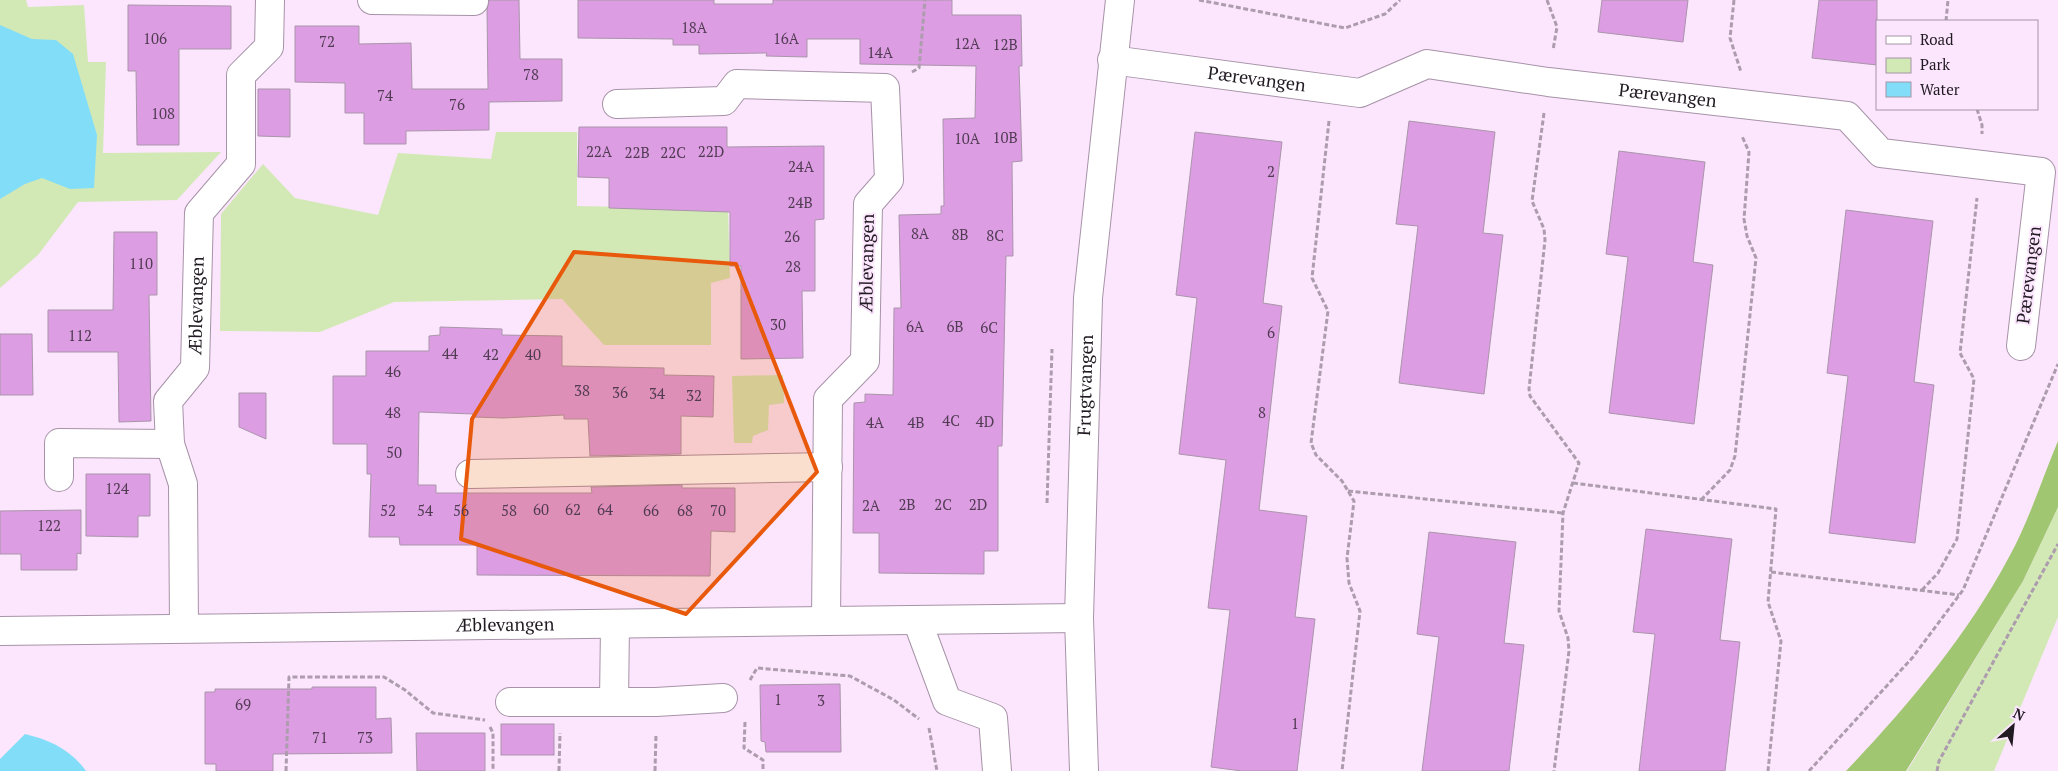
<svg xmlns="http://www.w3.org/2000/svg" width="2058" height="771" viewBox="0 0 2058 771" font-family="'PT Serif',serif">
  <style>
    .green { fill: #d2e9b6 }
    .forest { fill: #a1c671 }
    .water { fill: #82ddf9 }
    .building { fill: #dd9de3; stroke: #a995aa }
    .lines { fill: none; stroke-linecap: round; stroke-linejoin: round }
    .minor-casing { stroke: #a693a7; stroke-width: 30 }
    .tertiary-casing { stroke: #a693a7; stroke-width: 30 }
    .path { stroke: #ac9cad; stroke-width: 3; stroke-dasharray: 5 2.5; stroke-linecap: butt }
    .minor { stroke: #fff; stroke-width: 28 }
    .tertiary { stroke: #fff; stroke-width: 28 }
    .marked { fill: #e8590c; fill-opacity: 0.2; stroke: #e8590c; stroke-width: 4; stroke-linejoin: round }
    .labels { text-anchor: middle; stroke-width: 4; stroke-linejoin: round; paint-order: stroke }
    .number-label { font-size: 15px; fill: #503b52 }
    .street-label { font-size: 18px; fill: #211a22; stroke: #fce6fd }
  </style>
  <rect width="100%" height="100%" fill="#fce6fd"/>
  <!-- green -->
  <g class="green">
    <path d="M 0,0 L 26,0 L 28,7 L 84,5 L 88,62 L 106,62 L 103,153 L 221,152 L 177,200 L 78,202 L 38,255 L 0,288 Z"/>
    <path d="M 496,132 L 577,132 L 577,206 L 728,209 L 730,278 L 711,283 L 711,345 L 604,345 L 562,299 L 394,302 L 320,332 L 220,331 L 221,214 L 263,164 L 295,198 L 378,215 L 398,153 L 491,159 Z"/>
    <path d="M 783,375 L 784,403 L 769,405 L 768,430 L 753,436 L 752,443 L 734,443 L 732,376 Z"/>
    <path d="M 2058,507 L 2058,617 L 1994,771 L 1907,771 L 2023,581 Z"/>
  </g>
  <!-- forest -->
  <path class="forest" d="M 2058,441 L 2058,507 L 2023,581 L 1906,771 L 1846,771 C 1907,707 1967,636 2009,557 C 2029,521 2042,479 2058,441 Z"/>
  <!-- water -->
  <g class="water">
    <path d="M 0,25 L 32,39 L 56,40 L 73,54 L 97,135 L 94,188 L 70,189 L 42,178 L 25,184 L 0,199 Z"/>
    <path d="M 25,734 C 50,740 71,750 86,771 L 0,771 L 0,759 Z"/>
  </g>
  <!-- building -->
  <g class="building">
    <path d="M 489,0 L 519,0 L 520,59 L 562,59 L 562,101 L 489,102 L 489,130 L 406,131 L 406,144 L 364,144 L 364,113 L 345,113 L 345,83 L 295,82 L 295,26 L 359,26 L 359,44 L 411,43 L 412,89 L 488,89 L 487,10 Z"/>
    <path d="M 578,0 L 714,0 L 714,4 L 773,4 L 773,0 L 952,0 L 952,15 L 1021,15 L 1022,66 L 1019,66 L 1022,161 L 1012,162 L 1013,256 L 1006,256 L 1002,446 L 998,446 L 998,551 L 984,551 L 984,574 L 879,573 L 879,533 L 853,533 L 854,403 L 865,402 L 865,394 L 893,395 L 894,308 L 901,308 L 899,215 L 941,214 L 941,206 L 944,206 L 943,119 L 975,118 L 976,66 L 860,64 L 860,39 L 807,39 L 807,57 L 766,56 L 767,53 L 699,54 L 699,45 L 673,45 L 673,39 L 578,38 Z"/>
    <path d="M 1602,0 L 1688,0 L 1683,42 L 1598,32 Z"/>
    <path d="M 1819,0 L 1877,0 L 1877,65 L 1812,58 Z"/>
    <path d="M 128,5 L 231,6 L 231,49 L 179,49 L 179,145 L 137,145 L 136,71 L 128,71 Z"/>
    <path d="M 258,89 L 290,89 L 290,137 L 258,136 Z"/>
    <path d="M 1409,121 L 1495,132 L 1483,233 L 1503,235 L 1484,394 L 1399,383 L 1418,226 L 1396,224 Z"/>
    <path d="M 579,127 L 727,127 L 727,147 L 824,146 L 824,219 L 815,220 L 815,291 L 802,291 L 803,358 L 741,359 L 741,266 L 730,266 L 730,212 L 609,208 L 609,178 L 578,177 Z"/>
    <path d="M 1195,132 L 1282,142 L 1263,303 L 1282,306 L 1259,510 L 1307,516 L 1295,617 L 1315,619 L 1297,771 L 1242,771 L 1211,767 L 1230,610 L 1208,608 L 1226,460 L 1179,454 L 1197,298 L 1176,295 Z"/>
    <path d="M 1619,151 L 1705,162 L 1693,262 L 1713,265 L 1694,424 L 1609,413 L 1628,257 L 1606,254 Z"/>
    <path d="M 1846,210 L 1933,221 L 1914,382 L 1934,385 L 1915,543 L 1829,533 L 1848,376 L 1827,373 Z"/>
    <path d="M 114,232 L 157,232 L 157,295 L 149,295 L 151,421 L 119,422 L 118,352 L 48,352 L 48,310 L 113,310 Z"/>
    <path d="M 440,327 L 502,329 L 502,335 L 562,336 L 562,366 L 664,368 L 664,375 L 714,376 L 713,417 L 681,416 L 681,454 L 590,456 L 588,419 L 564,419 L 564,415 L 503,418 L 473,417 L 473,414 L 419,412 L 418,485 L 436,485 L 436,493 L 592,493 L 591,487 L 682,485 L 682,488 L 735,488 L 735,532 L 711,531 L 710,576 L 477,575 L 477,545 L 400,545 L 399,537 L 369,537 L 371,474 L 367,474 L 367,444 L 333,444 L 333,376 L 366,376 L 366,351 L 429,351 L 429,336 L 440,335 Z"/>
    <path d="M 0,334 L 32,334 L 33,395 L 0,395 Z"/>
    <path d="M 239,393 L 266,393 L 266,439 L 239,427 Z"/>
    <path d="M 86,474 L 150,474 L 150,516 L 138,516 L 138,537 L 86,536 Z"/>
    <path d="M 81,510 L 81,554 L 77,553 L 77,570 L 21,570 L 21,554 L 0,554 L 0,511 Z"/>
    <path d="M 1646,529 L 1732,539 L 1720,640 L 1740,642 L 1725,771 L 1639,771 L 1655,634 L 1633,632 Z"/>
    <path d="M 1429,532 L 1516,542 L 1504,643 L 1524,645 L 1509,771 L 1422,771 L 1439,637 L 1417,634 Z"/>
    <path d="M 840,684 L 841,752 L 766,752 L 765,742 L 761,741 L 760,685 Z"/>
    <path d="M 312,687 L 376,687 L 376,719 L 391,718 L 392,753 L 273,754 L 273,771 L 216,771 L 216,764 L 205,764 L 205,692 L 215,692 L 215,689 L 312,689 Z"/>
    <rect x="501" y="724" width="53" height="31"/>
    <path d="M 416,733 L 485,733 L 485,771 L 417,771 Z"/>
  </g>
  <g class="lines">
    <defs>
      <g id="minor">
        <path d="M 372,0 L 474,1"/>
        <path id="s1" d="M 1112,60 L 1360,93 L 1427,64 L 1548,82 L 1847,116 L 1881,153 L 2041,172 L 2021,346"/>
        <path d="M 617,104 L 724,101 L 737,84 L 885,88 L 889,180 L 868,204 L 865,361 L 828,399 L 826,621"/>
        <path d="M 470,474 L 828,467"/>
        <path d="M 59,477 L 59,443 L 170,444"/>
        <path d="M 917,620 L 947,701 L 993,718 L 997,771"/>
        <path id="s2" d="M 184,628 L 183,484 L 170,444 L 168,401 L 195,368 L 199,213 L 241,164 L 241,75 L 269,47 L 270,0"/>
        <path id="s3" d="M 0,631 L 1079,618"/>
        <path d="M 510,702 L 656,702 L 723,698"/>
        <path d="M 614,702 L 615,624"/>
      </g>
      <g id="tertiary">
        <path id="s4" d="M 1084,771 L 1079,618 L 1088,298 L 1120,0"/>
      </g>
    </defs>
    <!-- minor casing -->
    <use href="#minor" class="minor-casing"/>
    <!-- tertiary casing -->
    <use href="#tertiary" class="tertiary-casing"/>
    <!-- path -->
    <g class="path">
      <path d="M 1199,0 L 1345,28 L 1385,14 L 1400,0"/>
      <path d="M 1547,0 L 1557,27 L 1553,50"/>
      <path d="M 1734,0 L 1730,38 L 1741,72"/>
      <path d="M 1946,21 L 1948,0"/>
      <path d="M 912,72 L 919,68 L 925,0"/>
      <path d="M 1977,109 L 1982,125 L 1982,134"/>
      <path d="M 1544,113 L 1532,201 L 1544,229 L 1545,240 L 1529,389 L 1530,396 L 1579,463 L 1563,513 L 1559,611 L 1568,638 L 1569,651 L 1554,771"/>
      <path d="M 1329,121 L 1312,278 L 1328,311 L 1311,443 L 1316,455 L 1342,481 L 1354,501 L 1347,558 L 1349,583 L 1360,611 L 1342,771"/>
      <path d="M 1573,483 L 1776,509 L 1768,602 L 1781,641 L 1768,771"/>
      <path d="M 1348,491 L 1563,513"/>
      <path d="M 1701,500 L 1730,470 L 1735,456 L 1756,258 L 1747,236 L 1744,219 L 1749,152 L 1742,136"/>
      <path d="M 1047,503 L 1052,349"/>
      <path d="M 1771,572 L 1959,595"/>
      <path d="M 1922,590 L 1938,573 L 1957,539 L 1974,379 L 1960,353 L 1977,198"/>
      <path d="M 750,680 L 757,668 L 850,676 L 894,700 L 919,719"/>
      <path d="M 745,722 L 744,748 L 763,760 L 763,771"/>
      <path d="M 490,727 L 493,733 L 493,771"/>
      <path d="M 929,728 L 937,771"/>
      <path d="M 286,771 L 289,677 L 384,677 L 405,690 L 433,713 L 485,720"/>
      <path d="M 559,771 L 560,733"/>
      <path d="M 655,771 L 656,734"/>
      <path d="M 1809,771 L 1913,657 L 1963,590 L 2058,364"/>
      <path d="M 1937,771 L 1939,761 L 2058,544"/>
    </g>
    <!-- minor -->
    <use href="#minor" class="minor"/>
    <!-- tertiary -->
    <use href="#tertiary" class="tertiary"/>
  </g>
  <!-- marked area -->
  <path class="marked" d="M 574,252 L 736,264 L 817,472 L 686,614 L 461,539 L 472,419 Z"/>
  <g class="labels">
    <!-- number labels -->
    <g class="number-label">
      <text x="694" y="33">18A</text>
      <text x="155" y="44">106</text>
      <text x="786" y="44">16A</text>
      <text x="327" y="47">72</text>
      <text x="967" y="49">12A</text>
      <text x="1005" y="50">12B</text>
      <text x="880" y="58">14A</text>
      <text x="531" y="80">78</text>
      <text x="385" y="101">74</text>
      <text x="457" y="110">76</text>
      <text x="163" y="119">108</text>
      <text x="1005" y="143">10B</text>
      <text x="967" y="144">10A</text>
      <text x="599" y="157">22A</text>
      <text x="711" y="157">22D</text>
      <text x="637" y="158">22B</text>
      <text x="673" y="158">22C</text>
      <text x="801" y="172">24A</text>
      <text x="1271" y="177">2</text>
      <text x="800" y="208">24B</text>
      <text x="920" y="239">8A</text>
      <text x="960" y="240">8B</text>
      <text x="995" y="241">8C</text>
      <text x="792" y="242">26</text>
      <text x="141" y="269">110</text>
      <text x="793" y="272">28</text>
      <text x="778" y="330">30</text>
      <text x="915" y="332">6A</text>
      <text x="955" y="332">6B</text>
      <text x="989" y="333">6C</text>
      <text x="1271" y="338">6</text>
      <text x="80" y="341">112</text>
      <text x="450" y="359">44</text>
      <text x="491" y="360">42</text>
      <text x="533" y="360">40</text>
      <text x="393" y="377">46</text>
      <text x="582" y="396">38</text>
      <text x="620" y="398">36</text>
      <text x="657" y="399">34</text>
      <text x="694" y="401">32</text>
      <text x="393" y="418">48</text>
      <text x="1262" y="418">8</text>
      <text x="951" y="426">4C</text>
      <text x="985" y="427">4D</text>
      <text x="875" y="428">4A</text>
      <text x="916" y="428">4B</text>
      <text x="394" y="458">50</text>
      <text x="117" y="494">124</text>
      <text x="907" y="510">2B</text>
      <text x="943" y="510">2C</text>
      <text x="978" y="510">2D</text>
      <text x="871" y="511">2A</text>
      <text x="541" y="515">60</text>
      <text x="573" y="515">62</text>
      <text x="605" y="515">64</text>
      <text x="388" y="516">52</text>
      <text x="425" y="516">54</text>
      <text x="461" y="516">56</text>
      <text x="509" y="516">58</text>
      <text x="651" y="516">66</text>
      <text x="685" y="516">68</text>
      <text x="718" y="516">70</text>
      <text x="49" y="531">122</text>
      <text x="778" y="705">1</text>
      <text x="821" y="706">3</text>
      <text x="243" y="710">69</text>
      <text x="1295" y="729">1</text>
      <text x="320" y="743">71</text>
      <text x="365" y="743">73</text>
    </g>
    <!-- street labels -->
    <g class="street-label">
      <text dy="6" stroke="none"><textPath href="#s1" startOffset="146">Pærevangen</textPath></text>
      <text dy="6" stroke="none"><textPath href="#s1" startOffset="566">Pærevangen</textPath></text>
      <text transform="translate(867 263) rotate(-89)" y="6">Æblevangen</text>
      <text transform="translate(2029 275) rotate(-83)" y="6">Pærevangen</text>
      <text dy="6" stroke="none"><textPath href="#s2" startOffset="334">Æblevangen</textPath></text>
      <text dy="6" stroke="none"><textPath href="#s4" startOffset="386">Frugtvangen</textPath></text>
      <text dy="6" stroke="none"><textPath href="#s3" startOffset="505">Æblevangen</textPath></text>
    </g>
  </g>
  <!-- legend -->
  <rect x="1876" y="20" width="162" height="90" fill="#fce6fd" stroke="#a494a5"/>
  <rect x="1886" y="36" width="25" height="8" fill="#ffffff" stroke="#a494a5"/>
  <text x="1920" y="45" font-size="15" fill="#211a22">Road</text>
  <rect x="1886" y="58" width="25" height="15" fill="#d2e9b6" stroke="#a494a5"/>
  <text x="1920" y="70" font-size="15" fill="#211a22">Park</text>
  <rect x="1886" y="82" width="25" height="15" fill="#82ddf9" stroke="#a494a5"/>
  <text x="1920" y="95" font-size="15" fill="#211a22">Water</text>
  <!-- north arrow -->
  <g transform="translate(2013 726) rotate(27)" stroke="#fce6fd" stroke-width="4" paint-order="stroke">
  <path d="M0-4L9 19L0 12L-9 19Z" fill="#211a22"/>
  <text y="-8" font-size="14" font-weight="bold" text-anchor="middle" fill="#211a22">N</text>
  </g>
</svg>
